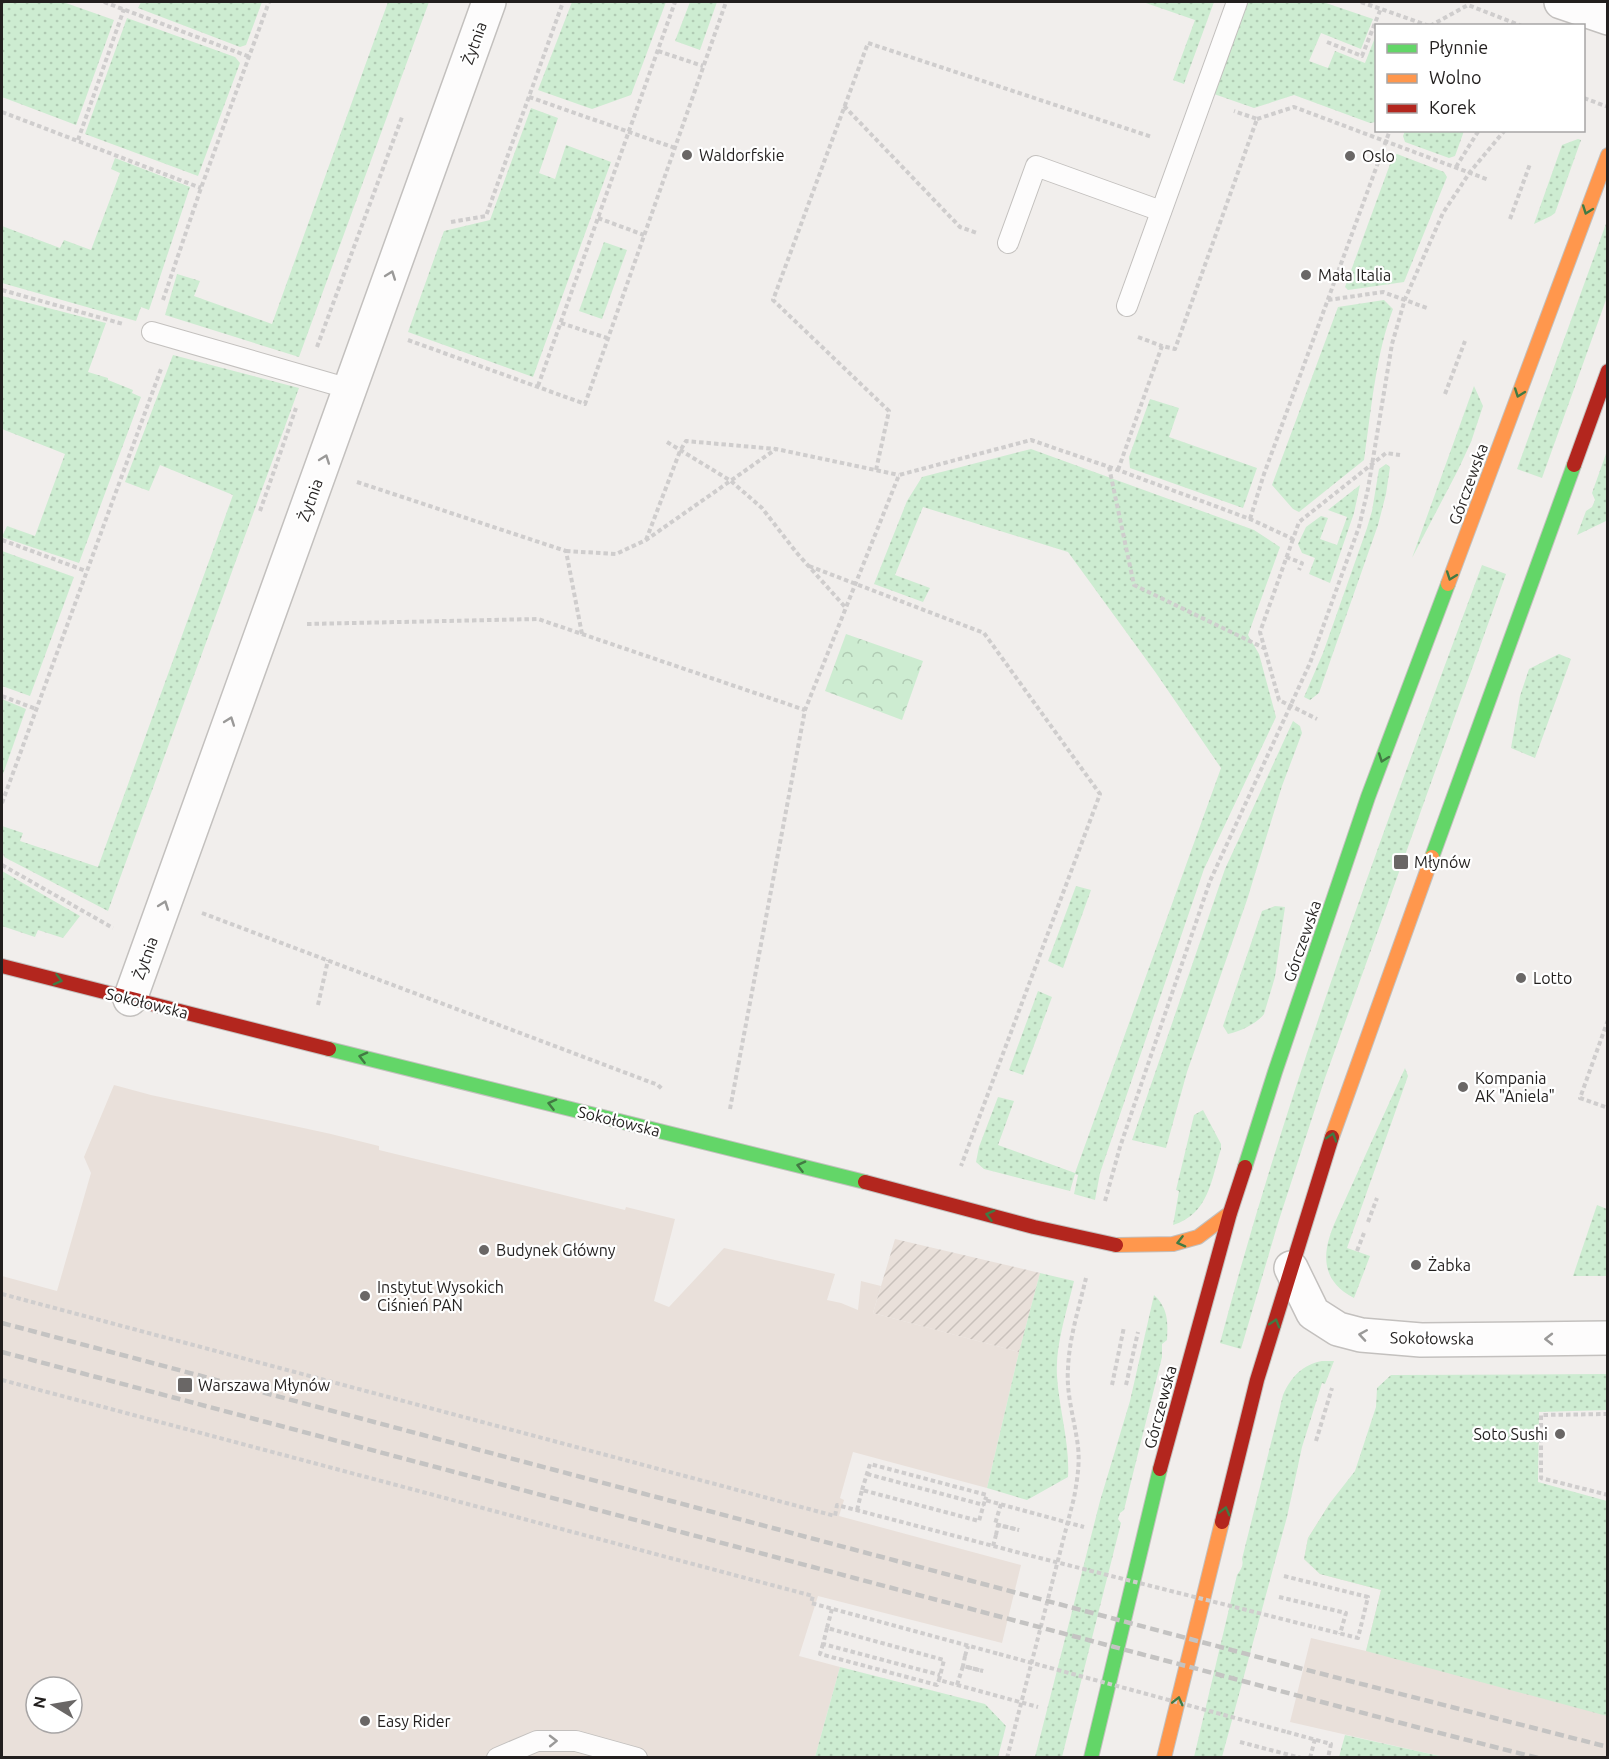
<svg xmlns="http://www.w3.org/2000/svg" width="1609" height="1759" viewBox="0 0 1609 1759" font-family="Ubuntu,sans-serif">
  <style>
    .built { fill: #e9e0da; fill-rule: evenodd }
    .industrial { fill: url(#industrial-furrows) }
    .grass { fill: url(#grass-dots) }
    .park { fill: url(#park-crowns) }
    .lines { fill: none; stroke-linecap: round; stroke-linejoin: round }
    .lane-casing { stroke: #c3c0be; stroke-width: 22 }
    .street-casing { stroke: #c3c0be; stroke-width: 36 }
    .fast-casing { stroke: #c3c0be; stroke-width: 16 }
    .slow-casing { stroke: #c3c0be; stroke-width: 16 }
    .jam-casing { stroke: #c3c0be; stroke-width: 16 }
    .path { stroke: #cfcdcd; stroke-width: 4; stroke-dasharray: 4.5 3; stroke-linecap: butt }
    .lane { stroke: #fdfcfc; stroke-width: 20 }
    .street { stroke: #fdfcfc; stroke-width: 33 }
    .fast { stroke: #63d668; stroke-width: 14 }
    .slow { stroke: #ff974d; stroke-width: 14 }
    .jam { stroke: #b3261e; stroke-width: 14 }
    .rail { stroke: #c4c3c2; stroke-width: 4.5; stroke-dasharray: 9 4.5; stroke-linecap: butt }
    .path-bridge { stroke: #cfcdcd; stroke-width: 4; stroke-dasharray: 4.5 3; stroke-linecap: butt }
    .oneway { stroke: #427a43 }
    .oneway2 { stroke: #9a9998 }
    .poi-dot { fill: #6a6766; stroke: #fff; stroke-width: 2 }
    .labels { text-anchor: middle; stroke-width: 4.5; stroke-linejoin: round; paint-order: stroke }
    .street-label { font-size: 16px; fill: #221f1e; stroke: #fff }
    .poi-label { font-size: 16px; fill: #221f1e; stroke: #fff; text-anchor: start }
  </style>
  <defs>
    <pattern id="industrial-furrows" width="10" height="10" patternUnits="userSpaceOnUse" patternTransform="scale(1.5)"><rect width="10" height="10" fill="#e9e0da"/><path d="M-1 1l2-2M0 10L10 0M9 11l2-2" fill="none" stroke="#c8c0bb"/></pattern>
    <pattern id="grass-dots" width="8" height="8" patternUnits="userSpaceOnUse" patternTransform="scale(1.5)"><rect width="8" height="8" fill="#cdecd1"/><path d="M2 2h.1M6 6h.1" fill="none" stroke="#b0cab3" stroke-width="1.8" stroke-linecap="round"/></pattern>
    <pattern id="park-crowns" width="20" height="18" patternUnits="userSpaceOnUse" patternTransform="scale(1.5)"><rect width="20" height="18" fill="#cdecd1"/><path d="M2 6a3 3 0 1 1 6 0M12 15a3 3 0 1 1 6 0" fill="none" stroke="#b0cab3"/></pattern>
  </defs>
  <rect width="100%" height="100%" fill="#f1eeec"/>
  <!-- built -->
  <g class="built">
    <path d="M 114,1085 L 151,1095 L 331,1134 L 379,1146 L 379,1150 L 625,1210 L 626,1207 L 675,1219 L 654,1301 L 669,1307 L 724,1248 L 835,1274 L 827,1300 L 841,1303 L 858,1310 L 861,1281 L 881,1286 L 873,1313 L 1019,1352 L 987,1488 L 853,1452 L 840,1498 L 844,1500 L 839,1516 L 1021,1565 L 1002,1643 L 818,1596 L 799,1656 L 840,1667 L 815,1757 L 2,1757 L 2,1276 L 57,1291 L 91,1173 L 84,1157 ZM 36,1687 L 72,1687 L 72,1723 L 36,1723 Z"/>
    <path d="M 1330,1503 L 1355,1506 L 1607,1556 L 1607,1757 L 1444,1757 L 1290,1722 L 1311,1638 L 1366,1651 L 1381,1590 L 1320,1574 L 1304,1559 L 1308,1538 Z"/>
  </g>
  <!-- industrial -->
  <path class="industrial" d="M 895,1239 L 1040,1273 L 1019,1352 L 873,1313 Z"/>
  <!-- grass -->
  <g class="grass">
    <path d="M 2,2 L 63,2 L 114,20 L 76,125 L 2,97 Z"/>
    <path d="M 141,2 L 174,2 L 180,3 L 181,2 L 262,2 L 246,45 L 240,47 L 138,8 Z"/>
    <path d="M 388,2 L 429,2 L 299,357 L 165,315 L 177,274 L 200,281 L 194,296 L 272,324 Z"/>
    <path d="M 572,2 L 666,2 L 631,95 L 592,109 L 538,90 Z"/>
    <path d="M 690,2 L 717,2 L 700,50 L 675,41 Z"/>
    <path d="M 1143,2 L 1214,2 L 1184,84 L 1173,80 L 1195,20 Z"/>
    <path d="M 1248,2 L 1323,2 L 1373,19 L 1361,49 L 1321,33 L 1309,61 L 1328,68 L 1335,51 L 1365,63 L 1376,35 L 1376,122 L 1370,123 L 1294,95 L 1254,108 L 1214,94 Z"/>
    <path d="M 127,18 L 235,57 L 240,63 L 198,176 L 85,134 Z"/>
    <path d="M 531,108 L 558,118 L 539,173 L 555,179 L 566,145 L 611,162 L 533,377 L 408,332 L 444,231 L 490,220 Z"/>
    <path d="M 1405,131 L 1405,130 L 1464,131 L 1455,156 L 1449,158 L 1405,142 L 1403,136 Z"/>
    <path d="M 1578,139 L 1581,140 L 1555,213 L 1551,216 L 1534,224 L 1562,145 Z"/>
    <path d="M 1397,154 L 1444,172 L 1447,177 L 1404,282 L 1348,290 L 1345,287 L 1393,156 Z"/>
    <path d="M 115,158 L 190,187 L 149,310 L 141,307 L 136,321 L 2,283 L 2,226 L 60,248 L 64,240 L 91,250 L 120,173 L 111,169 Z"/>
    <path d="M 1607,221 L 1607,297 L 1542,478 L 1517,469 Z"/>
    <path d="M 604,242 L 627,250 L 602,319 L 579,311 Z"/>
    <path d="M 2,296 L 106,323 L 88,372 L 108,378 L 108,380 L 133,390 L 132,393 L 141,397 L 79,563 L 2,537 L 7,526 L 35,536 L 65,454 L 2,429 Z"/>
    <path d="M 1384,300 L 1393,309 C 1376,353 1371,412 1364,460 L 1299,512 L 1293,509 L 1272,485 L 1338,307 Z"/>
    <path d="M 173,355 L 299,388 L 108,911 L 4,857 L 2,848 L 2,826 L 23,833 L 20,841 L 98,867 L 233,495 L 160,465 L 149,491 L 125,482 Z"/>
    <path d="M 1474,386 L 1483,406 L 1471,442 L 1458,470 L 1412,558 Z"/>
    <path d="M 1150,399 L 1179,408 L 1169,437 L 1257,468 L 1243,508 L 1130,468 L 1129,457 Z"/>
    <path d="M 1031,449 L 1254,530 L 1280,547 L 1248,635 L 1259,654 L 1276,717 L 1204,869 L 1100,1173 L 1095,1200 L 1074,1194 L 1078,1175 L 1075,1174 L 1070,1191 L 984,1169 L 976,1162 L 979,1147 L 998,1097 L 1014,1101 L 998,1145 L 1075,1173 L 1221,768 L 1156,673 L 1068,552 L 923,507 L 895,575 L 930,588 L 923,602 L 874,584 L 907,501 L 922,477 Z"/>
    <path d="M 1607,451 L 1607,516 L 1606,521 L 1577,535 L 1586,511 L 1592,507 L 1595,500 L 1592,493 Z"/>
    <path d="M 1386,464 L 1390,467 L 1386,494 L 1378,525 L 1319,693 L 1310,700 L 1304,697 L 1323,653 L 1367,528 L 1372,511 L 1379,469 Z"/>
    <path d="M 1360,485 L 1354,513 L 1330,583 L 1309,574 L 1315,558 L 1302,553 L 1298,544 L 1306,527 L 1321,516 L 1328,518 L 1320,539 L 1337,545 L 1347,517 L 1328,510 Z"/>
    <path d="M 2,551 L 74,577 L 30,696 L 2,686 Z"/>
    <path d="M 1482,565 L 1506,574 L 1325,1078 L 1278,1223 L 1241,1349 L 1220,1343 C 1290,1078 1387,822 1482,565 Z"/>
    <path d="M 1559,654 L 1571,659 L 1535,758 L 1511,748 L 1520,696 L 1529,669 Z"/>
    <path d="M 2,699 L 26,709 L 2,777 Z"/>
    <path d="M 1293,721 L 1300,726 L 1302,733 L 1282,786 L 1247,900 L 1187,1072 L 1166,1148 L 1132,1140 L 1225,869 Z"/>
    <path d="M 2,871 L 80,916 L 63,938 L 38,930 L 35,937 L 2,926 Z"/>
    <path d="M 1076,886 L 1091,890 L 1063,968 L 1048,961 Z"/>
    <path d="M 1275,906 L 1285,907 L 1275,977 L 1264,1014 C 1258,1023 1239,1032 1228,1034 L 1223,1026 L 1262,911 Z"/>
    <path d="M 1038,991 L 1052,997 L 1023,1075 L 1009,1070 Z"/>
    <path d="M 1405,1068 L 1408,1076 L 1347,1248 L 1370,1256 L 1354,1298 C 1319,1280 1322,1251 1336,1220 Z"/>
    <path d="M 1203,1110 L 1221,1144 L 1221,1149 C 1211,1180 1209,1214 1173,1225 L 1179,1191 L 1176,1190 L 1194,1115 Z"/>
    <path d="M 1597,1205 L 1607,1209 L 1607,1276 L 1573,1276 Z"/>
    <path d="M 1040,1273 L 1074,1281 C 1067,1311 1055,1345 1057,1376 C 1059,1410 1070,1443 1068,1477 L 1027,1500 L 987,1488 L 1019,1352 Z"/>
    <path d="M 1154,1295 C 1168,1308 1168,1321 1167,1340 L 1162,1344 L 1162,1357 L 1124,1510 L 1120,1513 L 1118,1519 L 1121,1523 L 1062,1757 L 1035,1757 L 1100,1501 L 1130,1401 Z"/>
    <path d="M 1322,1361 L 1334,1361 L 1325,1384 L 1322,1383 L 1302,1447 L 1287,1517 L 1222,1757 L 1194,1757 L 1237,1575 C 1241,1570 1244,1565 1242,1559 L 1283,1395 C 1291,1377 1302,1365 1322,1361 Z"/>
    <path d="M 1607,1374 L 1607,1410 L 1539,1412 L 1538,1482 L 1607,1501 L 1607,1716 L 1366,1651 L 1381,1590 L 1320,1574 L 1304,1559 L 1308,1538 L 1330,1503 L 1355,1471 L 1376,1407 L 1377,1388 L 1391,1375 Z"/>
    <path d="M 840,1667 L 985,1704 L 1006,1726 L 998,1757 L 815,1757 Z"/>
    <path d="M 1345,1735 L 1444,1757 L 1339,1757 Z"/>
  </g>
  <!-- park -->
  <path class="park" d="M 846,634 L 923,661 L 902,720 L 825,691 Z"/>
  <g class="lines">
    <defs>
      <g id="lane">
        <path d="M 1008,243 L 1036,166 L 1161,211"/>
        <path d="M 1127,306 L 1237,2"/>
        <path d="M 152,332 L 350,389"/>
        <path d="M 497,1758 L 537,1741 L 576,1741 L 637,1758"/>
      </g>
      <g id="street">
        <path d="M 1561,2 L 1608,18"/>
        <path d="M 130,999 L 489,2"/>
        <path d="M 1291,1268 L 1313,1313 L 1338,1329 L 1361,1335 L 1421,1340 L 1608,1338"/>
      </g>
      <g id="fast">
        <path d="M 1432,857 L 1574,465"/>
        <path d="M 329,1049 L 865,1182"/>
        <path d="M 1245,1167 L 1275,1072 L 1368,797 L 1448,584"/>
        <path d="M 1091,1758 L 1160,1469"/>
      </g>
      <g id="slow">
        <path d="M 1448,584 L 1608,155"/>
        <path d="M 1332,1137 L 1432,857"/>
        <path d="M 1116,1245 L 1173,1244 L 1198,1237 L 1230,1213"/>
        <path d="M 1164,1758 L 1222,1522"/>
      </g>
      <g id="jam">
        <path d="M 1574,465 L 1608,371"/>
        <path d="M 2,966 L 329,1049"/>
        <path d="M 865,1182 L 1034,1227 L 1116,1245"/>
        <path d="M 1160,1469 L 1230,1213 L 1245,1167"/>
        <path d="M 1222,1522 L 1257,1380 L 1332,1137"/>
      </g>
    </defs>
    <!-- lane casing -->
    <use href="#lane" class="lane-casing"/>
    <!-- street casing -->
    <use href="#street" class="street-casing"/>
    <!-- fast casing -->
    <use href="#fast" class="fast-casing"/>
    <!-- slow casing -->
    <use href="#slow" class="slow-casing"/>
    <!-- jam casing -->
    <use href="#jam" class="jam-casing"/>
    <!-- path -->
    <g class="path">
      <path d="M 104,2 L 250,57"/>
      <path d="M 1361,2 L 1429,26"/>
      <path d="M 1430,26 L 1468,5 L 1522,26"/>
      <path d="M 1327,42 L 1362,56 L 1381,8"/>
      <path d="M 658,51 L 703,66"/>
      <path d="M 529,97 L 675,148"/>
      <path d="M 1584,98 L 1608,107"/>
      <path d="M 844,106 L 960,227 L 977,233"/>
      <path d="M 2,112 L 201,188"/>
      <path d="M 1257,119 L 1294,107 L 1489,180"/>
      <path d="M 78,140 L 124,9"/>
      <path d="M 1456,167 L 1479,130"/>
      <path d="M 598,218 L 644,235"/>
      <path d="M 1510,219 L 1530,164"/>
      <path d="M 451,222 L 486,216 L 563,2"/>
      <path d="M 2,290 L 123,324"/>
      <path d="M 163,300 L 201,188 L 269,2"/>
      <path d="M 1328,300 L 1383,292 L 1427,308"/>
      <path d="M 561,323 L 607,338"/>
      <path d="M 1138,337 L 1162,346"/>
      <path d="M 408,340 L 585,404 L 726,2"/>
      <path d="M 317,347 L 402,117"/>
      <path d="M 538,386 L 675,2"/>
      <path d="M 1445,394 L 1465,341"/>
      <path d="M 667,442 L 731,481 L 762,508 L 796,552 L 846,608"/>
      <path d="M 1109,467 L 1134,585 L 1264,648"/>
      <path d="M 876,470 L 889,411 L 773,300 L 868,43 L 1152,137"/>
      <path d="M 1118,470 L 1162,346 L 1175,349 L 1257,119 L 1234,111"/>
      <path d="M 357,482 L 566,551 L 582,634"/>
      <path d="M 260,511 L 296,408"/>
      <path d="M 1250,519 L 1264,474 L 1390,130"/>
      <path d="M 1293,539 L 1260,632 L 1279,700 L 1317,719"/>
      <path d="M 2,540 L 86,571"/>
      <path d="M 646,540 L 680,451 L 686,441 L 776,449 L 899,475"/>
      <path d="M 566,551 L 616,554 L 646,540 L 776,449"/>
      <path d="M 1286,557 L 1302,563 L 1299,570"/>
      <path d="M 809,566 L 984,633 L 1100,794 L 961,1166"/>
      <path d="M 307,624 L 538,619 L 805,710"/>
      <path d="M 2,696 L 36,709"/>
      <path d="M 2,803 L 161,369"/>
      <path d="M 2,865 L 113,928"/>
      <path d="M 202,913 L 658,1085 L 662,1089"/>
      <path d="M 318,1005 L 328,960"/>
      <path d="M 1608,1020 L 1580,1098 L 1608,1108"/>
      <path d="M 730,1109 L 805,710 L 899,475 L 1031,440 L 1118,470 L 1250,519 L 1293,539 L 1299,522 L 1386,453 L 1400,455"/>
      <path d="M 1105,1201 L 1120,1147 L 1210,881 L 1310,663 L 1359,527 L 1368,489 L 1392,344 L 1405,299 L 1443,213 L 1470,172 L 1505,130"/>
      <path d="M 1368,1222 L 1377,1198"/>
      <path d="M 1357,1251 L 1364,1233"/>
      <path d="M 2,1294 L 835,1516 L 837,1505 L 1024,1554"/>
      <path d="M 2,1380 L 813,1596 L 811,1603 L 999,1654"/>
      <path d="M 1112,1385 L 1124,1327"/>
      <path d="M 1126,1385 L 1138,1332"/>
      <path d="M 1608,1414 L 1541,1415 L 1541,1478 L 1608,1495"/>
      <path d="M 1316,1441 L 1332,1388"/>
      <path d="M 867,1474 L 984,1505"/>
      <path d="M 862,1490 L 870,1464 L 987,1495 L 985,1500"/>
      <path d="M 1001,1504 L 995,1524 L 1019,1530"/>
      <path d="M 857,1510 L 862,1490 L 979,1521 L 985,1500 L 1084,1527"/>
      <path d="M 993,1546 L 996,1535"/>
      <path d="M 1284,1576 L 1368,1597 L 1358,1638 L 1314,1627"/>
      <path d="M 1279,1597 L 1346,1613 L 1340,1634"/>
      <path d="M 832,1609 L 827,1628 L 944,1660 L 939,1680 L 1038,1707"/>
      <path d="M 827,1628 L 823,1644 L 940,1675"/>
      <path d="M 823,1644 L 820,1654 L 937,1685 L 939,1680"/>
      <path d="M 965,1656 L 968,1646"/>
      <path d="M 957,1685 L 963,1666 L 983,1671"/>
      <path d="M 1287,1732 L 1331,1744 L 1328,1758"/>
      <path d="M 1240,1742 L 1301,1758"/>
      <path d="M 1007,1758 L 1074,1498 C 1077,1481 1080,1464 1078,1447 C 1075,1421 1066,1395 1068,1369 C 1069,1338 1079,1308 1086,1278"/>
      <path d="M 1310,1758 L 1315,1739"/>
    </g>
    <!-- lane -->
    <use href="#lane" class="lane"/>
    <!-- street -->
    <use href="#street" class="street"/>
    <!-- fast -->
    <use href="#fast" class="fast"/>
    <!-- slow -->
    <use href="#slow" class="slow"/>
    <!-- jam -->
    <use href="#jam" class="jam"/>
    <!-- rail -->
    <g class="rail">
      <path d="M 2,1323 L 1303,1669 L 1608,1747"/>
      <path d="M 2,1352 L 1420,1728 L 1538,1758"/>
    </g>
    <!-- path-bridge -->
    <g class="path-bridge">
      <path d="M 996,1535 L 998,1525 L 1019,1530"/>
      <path d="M 1024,1554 L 1314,1627"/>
      <path d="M 999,1654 L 1287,1732"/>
      <path d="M 965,1656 L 963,1666 L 983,1671"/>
    </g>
  </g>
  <!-- one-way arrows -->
  <defs><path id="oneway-chevron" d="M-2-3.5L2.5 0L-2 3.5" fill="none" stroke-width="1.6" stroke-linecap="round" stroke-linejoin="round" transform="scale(1.5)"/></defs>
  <g class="oneway">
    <use href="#oneway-chevron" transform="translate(1587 210) rotate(110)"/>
    <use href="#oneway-chevron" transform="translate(1519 393) rotate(110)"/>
    <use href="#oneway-chevron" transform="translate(1451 576) rotate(110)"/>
    <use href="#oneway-chevron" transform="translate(1383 758) rotate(110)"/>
    <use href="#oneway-chevron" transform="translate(58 980) rotate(15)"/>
    <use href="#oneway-chevron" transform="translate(363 1057) rotate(-166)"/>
    <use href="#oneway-chevron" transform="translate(552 1104) rotate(-166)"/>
    <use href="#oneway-chevron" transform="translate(1332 1137) rotate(-72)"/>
    <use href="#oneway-chevron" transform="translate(801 1166) rotate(-166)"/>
    <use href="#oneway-chevron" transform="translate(990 1215) rotate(-165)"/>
    <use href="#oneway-chevron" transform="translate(1181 1242) rotate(166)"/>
    <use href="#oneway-chevron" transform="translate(1275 1323) rotate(-73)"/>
    <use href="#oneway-chevron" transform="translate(1225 1511) rotate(-76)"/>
    <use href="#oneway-chevron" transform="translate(1178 1701) rotate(-76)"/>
  </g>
  <g class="oneway2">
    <use href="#oneway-chevron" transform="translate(391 275) rotate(-70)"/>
    <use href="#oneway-chevron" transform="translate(325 459) rotate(-70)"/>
    <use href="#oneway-chevron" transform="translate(230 721) rotate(-70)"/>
    <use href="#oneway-chevron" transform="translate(164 905) rotate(-70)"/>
    <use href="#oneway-chevron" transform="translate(1363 1335) rotate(-171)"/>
    <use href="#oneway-chevron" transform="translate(1549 1339) rotate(180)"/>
    <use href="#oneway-chevron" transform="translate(553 1741) rotate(-1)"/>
  </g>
  <!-- markers -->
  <g class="poi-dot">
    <circle cx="687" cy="155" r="6"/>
    <circle cx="1350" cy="156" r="6"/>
    <circle cx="1306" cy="275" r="6"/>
    <rect x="1393" y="854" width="16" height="16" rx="3"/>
    <circle cx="1521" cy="978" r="6"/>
    <circle cx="1463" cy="1087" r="6"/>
    <circle cx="484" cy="1250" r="6"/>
    <circle cx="1416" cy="1265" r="6"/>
    <circle cx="365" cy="1296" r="6"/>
    <rect x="177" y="1377" width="16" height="16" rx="3"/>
    <circle cx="1560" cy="1434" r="6"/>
    <circle cx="365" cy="1721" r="6"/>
  </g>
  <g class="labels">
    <!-- street labels -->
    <g class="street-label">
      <text transform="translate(474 43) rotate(-70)" y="6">Żytnia</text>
      <text transform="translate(1468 484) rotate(-70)" y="6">Górczewska</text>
      <text transform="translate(310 500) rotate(-70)" y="6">Żytnia</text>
      <text transform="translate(1302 941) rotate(-71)" y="6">Górczewska</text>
      <text transform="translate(145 958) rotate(-70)" y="6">Żytnia</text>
      <text transform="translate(147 1003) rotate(14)" y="6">Sokołowska</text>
      <text transform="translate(619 1121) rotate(14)" y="6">Sokołowska</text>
      <text transform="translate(1432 1338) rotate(1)" y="6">Sokołowska</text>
      <text transform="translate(1160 1407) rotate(-75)" y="6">Górczewska</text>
    </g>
    <!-- poi labels -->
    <g class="poi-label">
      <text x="699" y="161">Waldorfskie</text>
      <text x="1362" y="162">Oslo</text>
      <text x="1318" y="281">Mała Italia</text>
      <text x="1414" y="868">Młynów</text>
      <text x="1533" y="984">Lotto</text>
      <text x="1475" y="1084">Kompania<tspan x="1475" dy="18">AK "Aniela"</tspan></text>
      <text x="496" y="1256">Budynek Główny</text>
      <text x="1428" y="1271">Żabka</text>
      <text x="377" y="1293">Instytut Wysokich<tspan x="377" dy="18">Ciśnień PAN</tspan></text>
      <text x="198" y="1391">Warszawa Młynów</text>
      <text x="1548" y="1440" text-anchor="end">Soto Sushi</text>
      <text x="377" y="1727">Easy Rider</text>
    </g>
  </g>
  <!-- border -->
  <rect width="1609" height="1759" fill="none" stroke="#221f1e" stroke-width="6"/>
  <!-- legend -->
  <rect x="1375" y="24" width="210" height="108" fill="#ffffff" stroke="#a7a5a5" stroke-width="1.5"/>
  <rect x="1387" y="44" width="30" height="9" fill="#63d668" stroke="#a7a5a5" stroke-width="1.5"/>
  <text x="1429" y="54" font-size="18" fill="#221f1e">Płynnie</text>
  <rect x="1387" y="74" width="30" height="9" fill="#ff974d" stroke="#a7a5a5" stroke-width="1.5"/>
  <text x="1429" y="84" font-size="18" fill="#221f1e">Wolno</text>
  <rect x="1387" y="104" width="30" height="9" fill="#b3261e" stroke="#a7a5a5" stroke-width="1.5"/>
  <text x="1429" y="114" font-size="18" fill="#221f1e">Korek</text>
  <!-- north arrow -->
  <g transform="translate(54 1705) rotate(281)"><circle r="28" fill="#ffffff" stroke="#a7a5a5" stroke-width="1.5"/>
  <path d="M0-4.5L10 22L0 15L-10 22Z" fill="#6a6766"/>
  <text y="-9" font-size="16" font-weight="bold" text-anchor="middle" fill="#221f1e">N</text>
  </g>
</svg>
